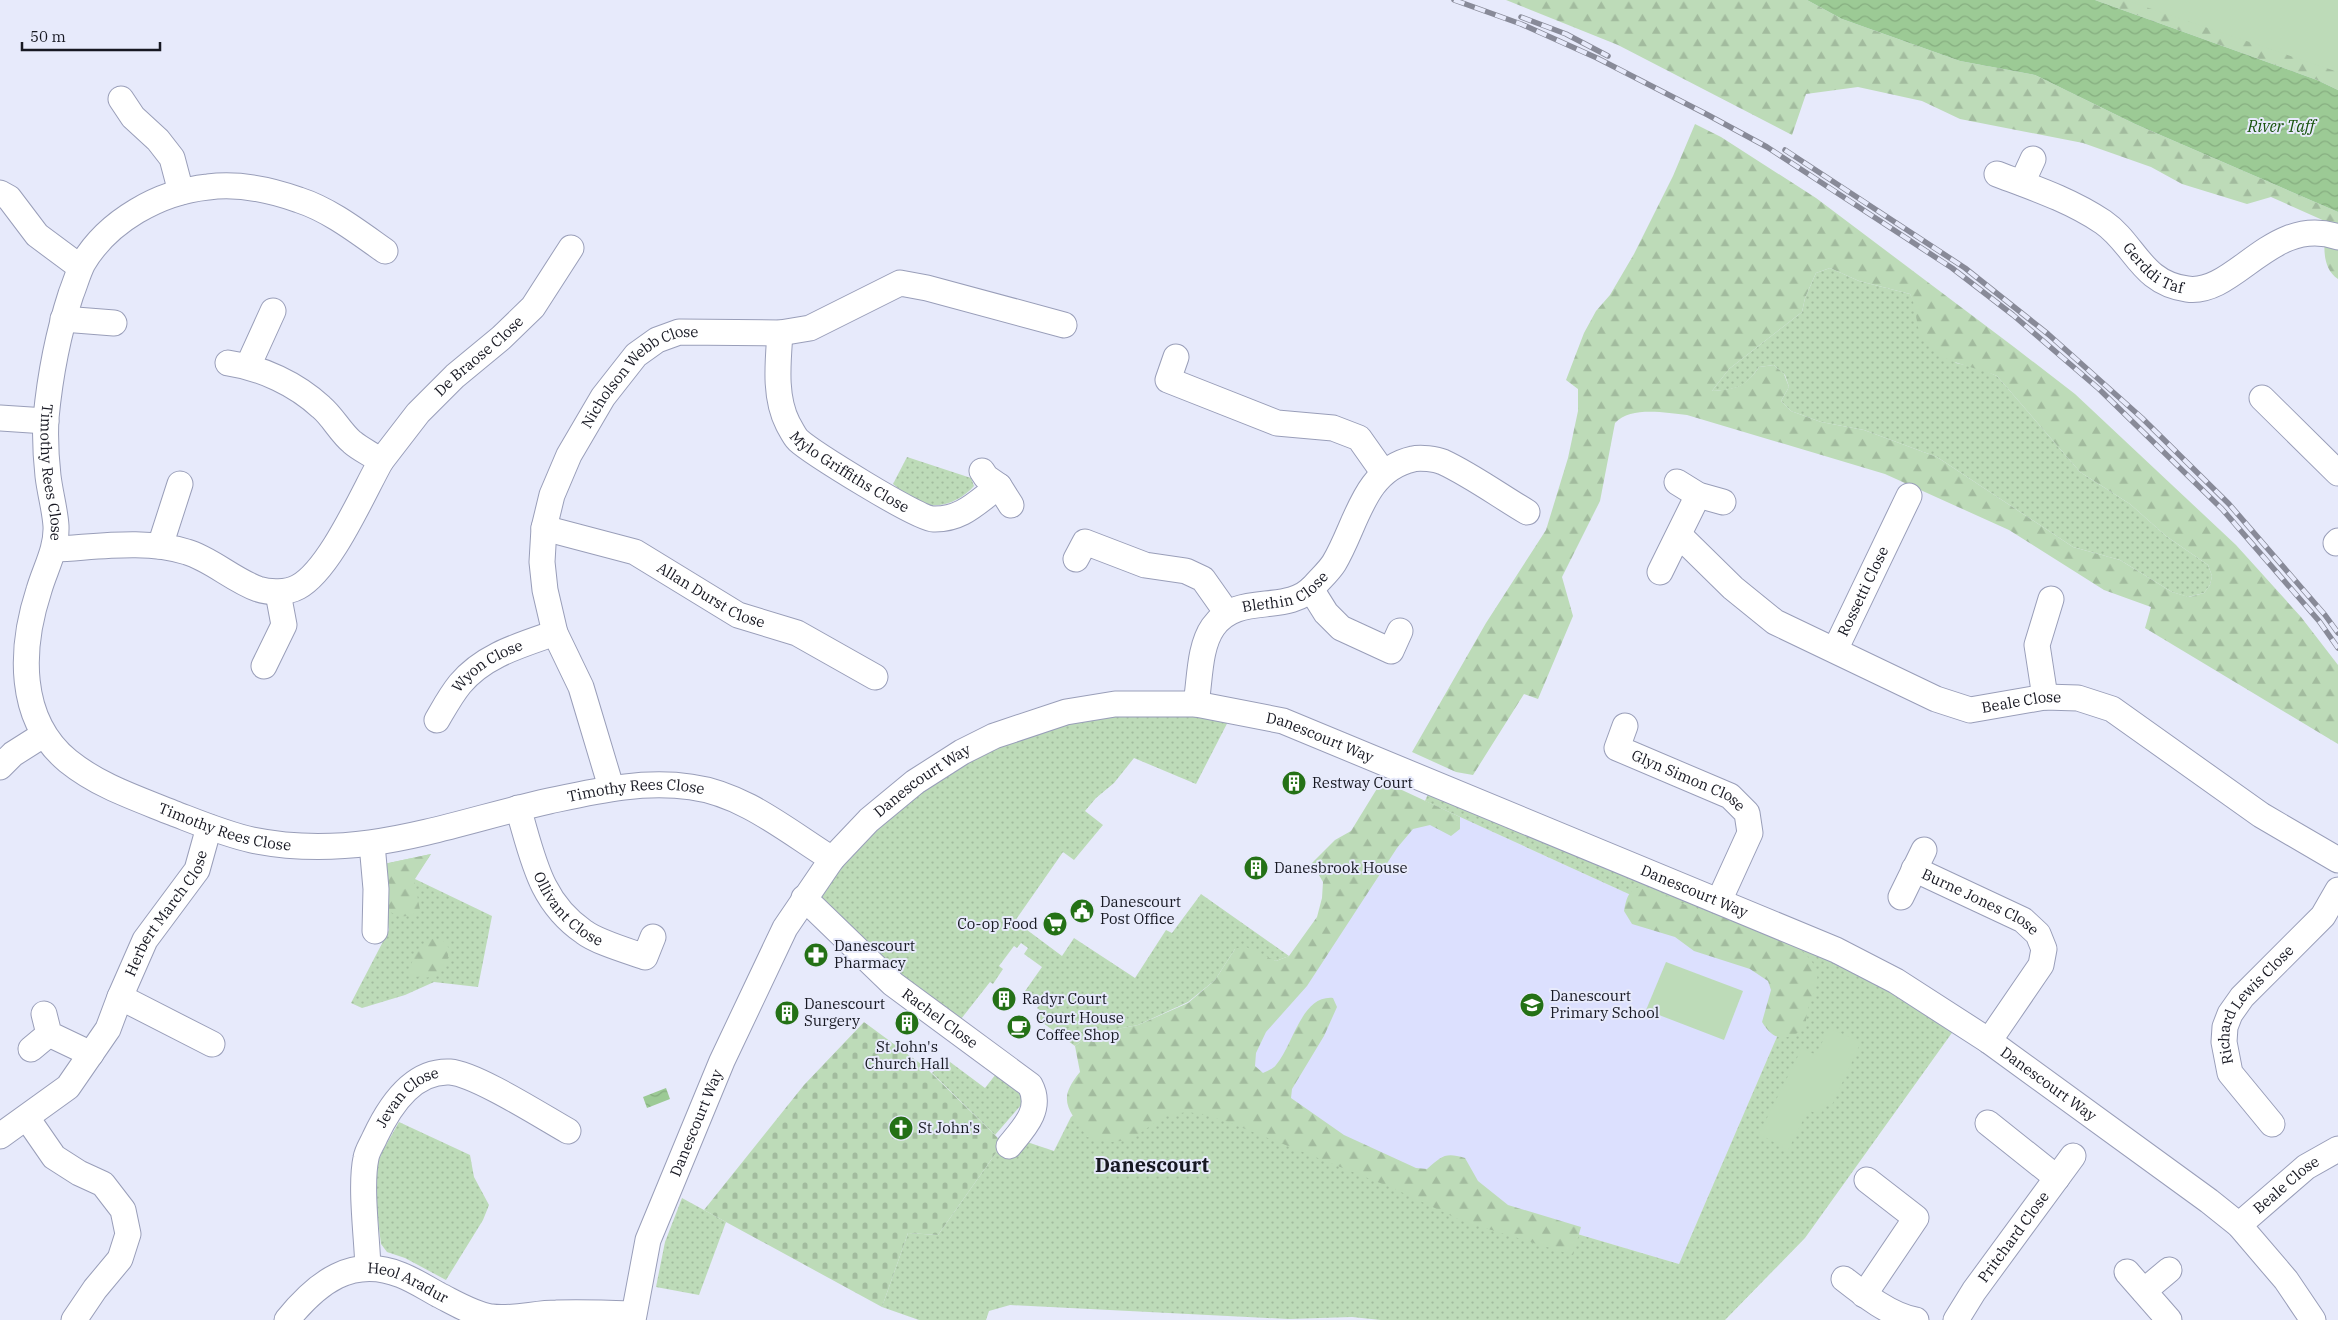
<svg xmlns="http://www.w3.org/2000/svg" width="2338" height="1320" viewBox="0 0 2338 1320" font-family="'IBM Plex Serif',serif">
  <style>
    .built { fill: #dce0fe }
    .grass { fill: url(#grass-dots) }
    .forest { fill: url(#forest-firs); fill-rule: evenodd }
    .cemetery { fill: url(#cemetery-stones) }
    .park { fill: #bddbb8 }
    .water { fill: url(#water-waves) }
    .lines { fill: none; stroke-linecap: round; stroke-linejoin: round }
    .minor-casing { stroke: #999eb9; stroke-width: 27 }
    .minor { stroke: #fff; stroke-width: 25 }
    .rail-casing { stroke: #888a98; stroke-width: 5.5 }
    .rail { stroke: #e7eafb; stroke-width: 4; stroke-dasharray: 11; stroke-linecap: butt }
    .labels { text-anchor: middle; stroke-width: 4; stroke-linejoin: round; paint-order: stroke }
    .street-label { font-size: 15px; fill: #171822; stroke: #e7eafb }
    .poi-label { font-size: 15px; fill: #171822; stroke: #e7eafb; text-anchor: start }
    .water-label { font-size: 16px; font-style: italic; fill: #17530c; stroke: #e7eafb }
    .district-label { font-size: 20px; font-weight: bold; fill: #171822; stroke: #e7eafb }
  </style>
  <defs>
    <pattern id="grass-dots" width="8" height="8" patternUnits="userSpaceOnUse" patternTransform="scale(1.25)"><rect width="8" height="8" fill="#bddbb8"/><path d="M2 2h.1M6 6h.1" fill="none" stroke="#a2bb9e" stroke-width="1.8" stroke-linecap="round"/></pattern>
    <pattern id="forest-firs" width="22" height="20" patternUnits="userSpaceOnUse" patternTransform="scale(1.25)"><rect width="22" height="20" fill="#bddbb8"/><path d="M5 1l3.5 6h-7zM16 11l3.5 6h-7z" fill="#a2bb9e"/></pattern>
    <pattern id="cemetery-stones" width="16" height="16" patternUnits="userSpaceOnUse" patternTransform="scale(1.25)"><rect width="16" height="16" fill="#bddbb8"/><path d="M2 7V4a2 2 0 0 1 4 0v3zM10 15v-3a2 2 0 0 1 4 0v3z" fill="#a2bb9e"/></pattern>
    <pattern id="water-waves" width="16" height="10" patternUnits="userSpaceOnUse" patternTransform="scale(1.25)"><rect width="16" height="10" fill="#9cca95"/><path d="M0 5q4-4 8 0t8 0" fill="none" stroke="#86ad80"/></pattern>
  </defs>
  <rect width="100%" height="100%" fill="#e7eafb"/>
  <!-- built -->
  <path class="built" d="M 1425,801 L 1804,974 L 1679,1264 L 1472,1203 L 1216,1082 Z"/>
  <!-- grass -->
  <g class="grass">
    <path d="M 1830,268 L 1859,281 L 1910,294 L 1916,305 L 1917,318 L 1956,363 L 1979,368 L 1997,376 L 2080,472 L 2130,504 L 2166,536 L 2208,565 L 2212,576 L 2210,585 L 2204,593 L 2188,597 L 2172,592 L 2120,560 L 2073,547 L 1937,457 L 1864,430 L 1821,422 L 1791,411 L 1781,401 L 1789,387 L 1785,375 L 1774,365 L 1759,367 C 1744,389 1736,389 1712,391 L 1729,369 L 1802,312 L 1805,298 L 1816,273 Z"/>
    <path d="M 907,457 L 971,478 L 974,486 C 961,501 936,512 916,501 C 908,496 900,490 893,484 Z"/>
    <path d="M 1234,710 L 1196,784 L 1134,758 L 1114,783 L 1096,798 L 1085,811 L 1103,825 L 1074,860 L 1063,852 L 1015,921 L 1062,956 L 1074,938 L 1135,978 L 1166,930 L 1172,933 L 1201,894 L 1289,956 L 1276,961 L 1235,949 L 1215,980 L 1188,1002 L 1138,1025 L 1091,1034 L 1075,1046 L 1036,1018 L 1041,1011 L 1037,1008 L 1039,1006 L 1023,994 L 1042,967 L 1024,954 L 1028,948 L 1021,943 L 1017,948 L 1014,946 L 999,966 L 1003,969 L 993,984 L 990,982 L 954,1028 L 804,898 L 915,782 L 1066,712 Z"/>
    <path d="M 1433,782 L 1636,866 L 1959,1023 L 1805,1238 L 1725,1320 L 1381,1320 L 1352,1317 L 1289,1319 L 1010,1305 L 989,1311 L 986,1320 L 919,1320 L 882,1307 L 908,1233 L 938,1235 L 1003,1143 L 1027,1142 L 1054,1151 L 1071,1117 L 1085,1106 L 1206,1075 L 1472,1203 L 1679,1264 L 1804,974 L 1425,801 Z"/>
    <path d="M 431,854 L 415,879 L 492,916 L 478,987 L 434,982 L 405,995 L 362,1008 L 351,1003 L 389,930 L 379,865 Z"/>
    <path d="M 946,1059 L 985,1088 L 996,1074 L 1021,1093 L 1021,1105 L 995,1135 L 932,1073 Z"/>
    <path d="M 399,1122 L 470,1155 L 474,1177 L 489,1205 L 483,1220 L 446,1280 L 405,1258 L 387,1252 L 381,1244 L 377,1212 L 376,1168 L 382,1152 Z"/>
    <path d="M 682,1198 L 726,1222 L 699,1295 L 656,1287 L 665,1242 Z"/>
  </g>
  <!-- forest -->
  <g class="forest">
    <path d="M 1506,0 L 1807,0 L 1842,19 L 1960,61 L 2035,75 L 2135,124 L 2338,212 L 2338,279 C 2320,267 2324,241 2327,222 L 2271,197 L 2247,204 L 2182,184 L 2151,167 L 2083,143 L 1960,119 L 1922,101 L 1858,87 L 1806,94 L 1792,135 L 1618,45 Z"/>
    <path d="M 2095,0 L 2239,0 L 2338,43 L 2338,90 L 2317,80 Z"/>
    <path d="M 1695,124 L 1721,137 L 1816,198 L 2014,347 L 2075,394 L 2236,545 L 2301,617 L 2338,665 L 2338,744 L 2145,628 L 2151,607 L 2104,590 L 2009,530 L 1885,474 L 1687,415 C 1665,413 1631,406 1615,423 L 1600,501 L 1562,577 L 1573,616 L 1538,699 L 1524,694 L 1473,775 L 1456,772 L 1412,752 L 1486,623 L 1546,530 L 1568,458 L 1578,411 L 1578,389 L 1566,380 L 1584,333 L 1596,311 L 1610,295 L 1634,254 L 1673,176 ZM 1830,268 L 1859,281 L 1910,294 C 1917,307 1915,322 1921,335 C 1934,363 1972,365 1997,376 L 2080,472 L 2130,504 L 2166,536 L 2208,565 L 2212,576 L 2210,585 L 2204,593 L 2189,597 L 2172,592 L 2120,560 L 2073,547 L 1937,457 L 1864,430 L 1821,422 L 1791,411 L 1781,401 L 1789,387 L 1784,374 L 1774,365 L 1759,367 C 1745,388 1735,389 1712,391 L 1729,369 L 1802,312 L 1805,298 L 1816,273 Z"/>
    <path d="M 1389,784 L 1460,817 L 1460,829 L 1451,836 L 1430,825 L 1413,829 L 1397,848 L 1307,986 L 1266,1032 L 1256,1053 L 1255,1066 L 1263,1073 C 1267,1071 1273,1069 1276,1065 C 1293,1046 1301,995 1333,998 L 1337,1007 L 1324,1036 L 1292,1089 L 1291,1098 L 1344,1135 L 1416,1168 L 1427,1169 C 1442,1156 1445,1152 1465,1158 L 1478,1181 L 1508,1205 L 1581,1227 L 1573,1255 L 1462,1221 L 1395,1189 L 1228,1122 L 1205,1115 L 1188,1112 L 1166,1115 L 1130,1140 L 1111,1142 L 1087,1137 C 1069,1109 1056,1101 1080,1072 L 1075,1046 L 1091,1034 L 1138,1025 L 1188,1003 L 1215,980 L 1235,949 L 1244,946 L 1276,961 L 1289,956 L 1317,917 L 1322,898 L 1323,882 L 1312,863 L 1335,840 L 1351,831 L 1378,787 Z"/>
    <path d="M 431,854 L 414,879 L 420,910 C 407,919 399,918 386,909 L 379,865 Z"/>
    <path d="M 1642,886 C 1657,889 1667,896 1681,903 C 1712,917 1809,934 1817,973 C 1819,988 1811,996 1808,1009 C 1806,1016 1806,1022 1805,1029 C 1786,1040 1775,1043 1762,1022 L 1771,990 L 1768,981 L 1750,969 L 1694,951 L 1675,937 L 1632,924 L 1624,911 C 1627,897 1628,890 1642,886 Z"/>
    <path d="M 430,938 L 443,941 L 449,948 L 447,965 C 435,976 427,982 411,974 C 410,957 418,949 430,938 Z"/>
  </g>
  <!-- cemetery -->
  <path class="cemetery" d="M 864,1022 L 925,1067 L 1003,1143 L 938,1235 L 908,1233 L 882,1307 L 704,1210 L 804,1085 Z"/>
  <!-- park -->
  <g class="park">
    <path d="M 2125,0 L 2338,0 L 2338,72 Z"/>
    <path d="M 1666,962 L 1743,991 L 1724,1040 L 1646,1010 Z"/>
    <path d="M 1829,1028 L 1861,1042 L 1832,1105 L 1827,1103 L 1820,1115 L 1808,1110 L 1788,1150 L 1759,1134 L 1802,1048 L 1816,1055 Z"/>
  </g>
  <!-- water -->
  <g class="water">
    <path d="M 1807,0 L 2095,0 L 2317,80 L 2338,90 L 2338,212 L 2135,124 L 2035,75 L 1960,61 L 1842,19 Z"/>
    <path d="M 666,1088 L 670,1099 L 647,1108 L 643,1097 Z"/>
  </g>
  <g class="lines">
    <defs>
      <g id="minor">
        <path d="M 121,99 L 133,117 L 158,140 L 172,158 L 181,192"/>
        <path id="s1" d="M 1997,174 C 2034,188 2070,200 2103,222 C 2135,244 2141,283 2187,289 C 2235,296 2272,214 2338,237"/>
        <path d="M 2022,183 L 2033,159"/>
        <path d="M 0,193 L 9,198 L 37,235 L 80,267"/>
        <path id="s2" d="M 385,251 C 358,232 330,210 299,200 C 271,190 238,183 208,187 C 159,192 108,221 83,263 C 78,273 75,284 71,294 C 58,334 50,376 46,418 C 45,436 46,458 48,476 C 50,493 55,510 56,526 C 57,549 45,569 39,590 C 20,648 17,719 68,761 C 99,786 136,798 173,813 C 199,823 225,834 252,840 C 360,862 447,824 549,801 C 596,791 642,780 691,787 C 744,794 787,831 832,859"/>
        <path d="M 63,319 L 114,323"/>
        <path id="s3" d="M 780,333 C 778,362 774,397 788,424 C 791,429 794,436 798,440 C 811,452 918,519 933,519 C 962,520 977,502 999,486"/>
        <path d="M 1176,357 L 1168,380 L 1277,423 L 1333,428 L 1359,438 L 1383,472"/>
        <path d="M 248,366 L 273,311"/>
        <path d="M 2262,398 L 2338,473"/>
        <path d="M 0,418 L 46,421"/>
        <path id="s4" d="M 381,461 L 418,413 L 455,376 L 501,338 L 533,307 L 571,248"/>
        <path d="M 982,471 L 986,477 L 999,486 L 1011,505"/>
        <path d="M 1677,482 L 1698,495 L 1723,502"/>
        <path id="s5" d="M 544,528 L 635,552 L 738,615 L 797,633 L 875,677"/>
        <path id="s6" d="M 1679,535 L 1733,588 L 1775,622 L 1936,699 L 1970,710 L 2045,697 L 2078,698 L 2112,709 L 2261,815 L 2338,860"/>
        <path d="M 2336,543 L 2338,541"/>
        <path d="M 160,546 L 180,484"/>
        <path d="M 55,549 C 97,547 146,539 187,552 C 211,559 233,580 258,589 C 270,593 287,593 298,587 C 330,570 363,493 381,461 C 371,454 360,449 352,442 C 340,432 333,417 321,407 C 296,384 262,368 228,363"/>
        <path d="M 1076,559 L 1085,542 L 1145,565 L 1186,571 L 1203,579 L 1227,613"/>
        <path d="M 1660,572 L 1698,495"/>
        <path d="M 1311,589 L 1326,613 L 1341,628 L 1391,651 L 1400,631"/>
        <path id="s7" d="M 1835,650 L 1909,496"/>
        <path d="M 264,666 L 284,625 L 278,593"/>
        <path d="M 2045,697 L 2037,645 L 2051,599"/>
        <path id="s8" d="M 1196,704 C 1200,680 1199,647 1213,627 C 1238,591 1287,616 1314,586 C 1321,578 1329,571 1334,563 C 1357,525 1363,470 1413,459 C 1420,457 1436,459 1443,462 C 1471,475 1500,496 1527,512"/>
        <path id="s9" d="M 437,720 C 444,708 451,695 460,684 C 484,655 521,645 555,633"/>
        <path id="s10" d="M 1625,726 L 1617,748 L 1730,796 L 1747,813 L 1750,833 L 1719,901"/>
        <path d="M 0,767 L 13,754 L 43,735"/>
        <path id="s11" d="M 611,787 L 581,687 L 555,633 L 545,590 L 542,562 L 544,528 L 552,495 L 569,455 L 603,397 L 636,355 L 657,340 L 679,332 L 780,333 L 810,328 L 900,283 L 927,288 L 1064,325"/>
        <path id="s12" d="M 518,808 C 533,857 539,901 584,932 C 597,942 628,951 645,957 L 653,937"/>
        <path d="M 372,844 L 376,889 L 375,931"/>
        <path id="s13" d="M 1914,869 L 2023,920 L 2038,934 L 2044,949 L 2041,965 L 1989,1041"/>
        <path d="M 1901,897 L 1924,850"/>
        <path id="s14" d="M 804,898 L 893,984 L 1030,1085 C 1043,1109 1024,1128 1009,1146"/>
        <path d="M 120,997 L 212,1044"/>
        <path d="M 44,1014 L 49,1034 L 91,1054"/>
        <path d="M 31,1049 L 49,1034"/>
        <path d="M 27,1118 L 54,1157 L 79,1173 L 103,1184 L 123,1210 L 128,1234 L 120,1259 L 95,1289 L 74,1320"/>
        <path d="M 1988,1123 L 2057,1178"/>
        <path id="s15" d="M 2272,1124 L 2230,1073 L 2224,1042 L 2225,1027 L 2230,1014 L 2242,997 L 2323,916 L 2338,890"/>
        <path id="s16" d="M 0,1136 L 68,1087 L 108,1029 L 120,997 L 145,940 L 197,870 L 209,827"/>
        <path id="s17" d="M 2239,1225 L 2306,1167 L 2338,1149"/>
        <path id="s18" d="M 368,1268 C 367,1237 360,1186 366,1158 C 367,1151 372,1144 375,1137 C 389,1107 412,1070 450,1072 C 476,1074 543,1117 568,1131"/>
        <path d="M 2127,1272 L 2169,1320"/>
        <path d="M 1844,1279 C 1863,1294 1891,1316 1916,1320"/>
        <path d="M 2144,1291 L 2169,1270"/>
        <path d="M 1864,1295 L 1916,1218 L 1867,1180"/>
        <path id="s19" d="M 287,1320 C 317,1283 352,1255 401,1275 C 414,1280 426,1288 439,1295 C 455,1303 473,1314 491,1317 C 513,1320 535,1313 556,1313 C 582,1312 607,1313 633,1314"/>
        <path id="s20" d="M 633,1320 L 648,1240 L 722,1061 L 785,928 L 832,859 L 869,820 L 915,782 L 962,752 L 994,736 L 1066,712 L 1115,704 L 1196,704 L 1283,721 L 1836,950 L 1896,981 L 1989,1041 L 2209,1201 L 2239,1225 L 2286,1280 L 2313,1320"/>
        <path id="s21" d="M 1956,1320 L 1974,1291 L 2073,1156"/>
      </g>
    </defs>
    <!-- minor casing -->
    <use href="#minor" class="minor-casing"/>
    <!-- minor -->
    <use href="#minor" class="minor"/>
    <defs>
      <g id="rail">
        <path d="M 1454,0 L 1521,24 L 1597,58 L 1708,115 L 1767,147 L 1952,268 L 2013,315 L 2099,389 L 2222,509 L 2319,621 L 2338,648"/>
        <path d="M 1521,17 L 1566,34 L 1608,56"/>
        <path d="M 1785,150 L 1965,268 L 2048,334 L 2142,418 L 2229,504 L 2325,615 L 2338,633"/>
      </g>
    </defs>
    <!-- rail casing -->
    <use href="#rail" class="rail-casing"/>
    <!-- rail -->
    <use href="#rail" class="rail"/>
  </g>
  <!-- icons -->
  <defs>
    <symbol id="building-disc" viewBox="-11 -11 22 22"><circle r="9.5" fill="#247116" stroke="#e7eafb"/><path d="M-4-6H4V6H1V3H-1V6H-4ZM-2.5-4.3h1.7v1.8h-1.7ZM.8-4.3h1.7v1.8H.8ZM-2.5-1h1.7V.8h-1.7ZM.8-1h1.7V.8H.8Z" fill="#fff"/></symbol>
    <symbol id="civic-disc" viewBox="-11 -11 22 22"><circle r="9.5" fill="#247116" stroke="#e7eafb"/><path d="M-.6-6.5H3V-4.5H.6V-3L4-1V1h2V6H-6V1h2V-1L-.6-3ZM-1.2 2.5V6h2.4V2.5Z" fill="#fff"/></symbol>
    <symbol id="supermarket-disc" viewBox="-11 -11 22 22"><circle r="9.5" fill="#247116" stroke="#e7eafb"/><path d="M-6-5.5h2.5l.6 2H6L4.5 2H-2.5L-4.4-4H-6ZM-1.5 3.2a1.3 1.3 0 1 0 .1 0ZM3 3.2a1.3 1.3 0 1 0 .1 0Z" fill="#fff"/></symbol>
    <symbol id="pharmacy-disc" viewBox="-11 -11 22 22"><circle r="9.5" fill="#247116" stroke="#e7eafb"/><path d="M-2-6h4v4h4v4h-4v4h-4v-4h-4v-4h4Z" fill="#fff"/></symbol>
    <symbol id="school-disc" viewBox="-11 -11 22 22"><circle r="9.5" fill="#247116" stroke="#e7eafb"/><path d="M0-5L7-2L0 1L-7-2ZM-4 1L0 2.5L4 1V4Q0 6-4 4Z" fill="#fff"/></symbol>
    <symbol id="cafe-disc" viewBox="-11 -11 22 22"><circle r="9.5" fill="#247116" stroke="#e7eafb"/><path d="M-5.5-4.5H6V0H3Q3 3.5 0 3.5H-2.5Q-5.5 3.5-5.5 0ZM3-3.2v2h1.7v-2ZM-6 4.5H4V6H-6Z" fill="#fff"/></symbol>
    <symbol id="church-disc" viewBox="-11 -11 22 22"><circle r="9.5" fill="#247116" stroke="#e7eafb"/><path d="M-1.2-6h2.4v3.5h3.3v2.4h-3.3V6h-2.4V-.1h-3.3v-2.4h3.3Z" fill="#fff"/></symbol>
  </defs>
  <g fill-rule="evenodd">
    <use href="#building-disc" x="1280" y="769" width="28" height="28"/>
    <use href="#building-disc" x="1242" y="854" width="28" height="28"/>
    <use href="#civic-disc" x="1068" y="897" width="28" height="28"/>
    <use href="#supermarket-disc" x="1041" y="910" width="28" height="28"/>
    <use href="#pharmacy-disc" x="802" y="941" width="28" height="28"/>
    <use href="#building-disc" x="990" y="985" width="28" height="28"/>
    <use href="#school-disc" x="1518" y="991" width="28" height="28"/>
    <use href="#building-disc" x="773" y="999" width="28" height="28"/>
    <use href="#building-disc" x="893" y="1009" width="28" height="28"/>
    <use href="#cafe-disc" x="1005" y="1013" width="28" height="28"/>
    <use href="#church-disc" x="887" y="1114" width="28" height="28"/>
  </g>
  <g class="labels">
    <!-- street labels -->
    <g class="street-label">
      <text dy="5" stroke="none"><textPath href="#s1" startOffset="186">Gerddi Taf</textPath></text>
      <text dy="5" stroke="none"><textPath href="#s4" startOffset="144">De Braose Close</textPath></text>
      <text dy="5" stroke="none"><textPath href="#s11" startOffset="459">Nicholson Webb Close</textPath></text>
      <text dy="5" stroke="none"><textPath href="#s3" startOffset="172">Mylo Griffiths Close</textPath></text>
      <text dy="5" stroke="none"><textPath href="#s2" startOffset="559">Timothy Rees Close</textPath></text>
      <text dy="5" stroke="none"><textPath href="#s8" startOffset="162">Blethin Close</textPath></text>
      <text dy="5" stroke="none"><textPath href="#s7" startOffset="65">Rossetti Close</textPath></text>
      <text dy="5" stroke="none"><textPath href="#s5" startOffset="182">Allan Durst Close</textPath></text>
      <text dy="5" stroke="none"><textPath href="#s9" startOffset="76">Wyon Close</textPath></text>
      <text dy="5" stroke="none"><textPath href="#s6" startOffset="396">Beale Close</textPath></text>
      <text dy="5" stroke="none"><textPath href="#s20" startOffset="1046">Danescourt Way</textPath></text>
      <text dy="5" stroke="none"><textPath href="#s20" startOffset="626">Danescourt Way</textPath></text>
      <text dy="5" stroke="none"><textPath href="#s10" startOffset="102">Glyn Simon Close</textPath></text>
      <text dy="5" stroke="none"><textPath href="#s2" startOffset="1456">Timothy Rees Close</textPath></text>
      <text dy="5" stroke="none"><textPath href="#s2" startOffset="1036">Timothy Rees Close</textPath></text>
      <text dy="5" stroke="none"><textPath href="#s20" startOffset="1451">Danescourt Way</textPath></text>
      <text dy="5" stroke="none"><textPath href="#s13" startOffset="74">Burne Jones Close</textPath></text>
      <text dy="5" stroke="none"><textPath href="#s12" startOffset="116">Ollivant Close</textPath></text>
      <text dy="5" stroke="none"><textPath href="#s16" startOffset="285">Herbert March Close</textPath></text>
      <text dy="5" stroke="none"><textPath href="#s15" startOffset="146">Richard Lewis Close</textPath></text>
      <text dy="5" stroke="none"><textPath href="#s14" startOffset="182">Rachel Close</textPath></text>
      <text dy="5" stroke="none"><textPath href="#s20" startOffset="1856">Danescourt Way</textPath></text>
      <text dy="5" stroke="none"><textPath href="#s18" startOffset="186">Jevan Close</textPath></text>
      <text dy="5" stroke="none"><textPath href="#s20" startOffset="208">Danescourt Way</textPath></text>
      <text dy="5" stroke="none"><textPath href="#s17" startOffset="62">Beale Close</textPath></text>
      <text dy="5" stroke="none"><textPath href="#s21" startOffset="101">Pritchard Close</textPath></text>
      <text dy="5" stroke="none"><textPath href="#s19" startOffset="142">Heol Aradur</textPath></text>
    </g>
    <!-- poi labels -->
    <g class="poi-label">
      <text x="1312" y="788">Restway Court</text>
      <text x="1274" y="873">Danesbrook House</text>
      <text x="1100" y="907">Danescourt<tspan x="1100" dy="17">Post Office</tspan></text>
      <text x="1038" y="929" text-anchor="end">Co-op Food</text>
      <text x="834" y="951">Danescourt<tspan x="834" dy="17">Pharmacy</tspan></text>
      <text x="1550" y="1001">Danescourt<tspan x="1550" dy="17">Primary School</tspan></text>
      <text x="1022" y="1004">Radyr Court</text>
      <text x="804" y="1009">Danescourt<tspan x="804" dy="17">Surgery</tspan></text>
      <text x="1036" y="1023">Court House<tspan x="1036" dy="17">Coffee Shop</tspan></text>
      <text x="907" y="1052" text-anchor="middle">St John's<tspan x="907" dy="17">Church Hall</tspan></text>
      <text x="918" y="1133">St John's</text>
    </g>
    <!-- water labels -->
    <g class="water-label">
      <text x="2281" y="132">River Taff</text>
    </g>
    <!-- district labels -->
    <g class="district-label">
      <text x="1152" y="1172">Danescourt</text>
    </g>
  </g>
  <!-- scale -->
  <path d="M22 42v8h138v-8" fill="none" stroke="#171822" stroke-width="2.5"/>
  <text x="30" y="42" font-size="15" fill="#171822" stroke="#e7eafb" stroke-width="4" paint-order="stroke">50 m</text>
</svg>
